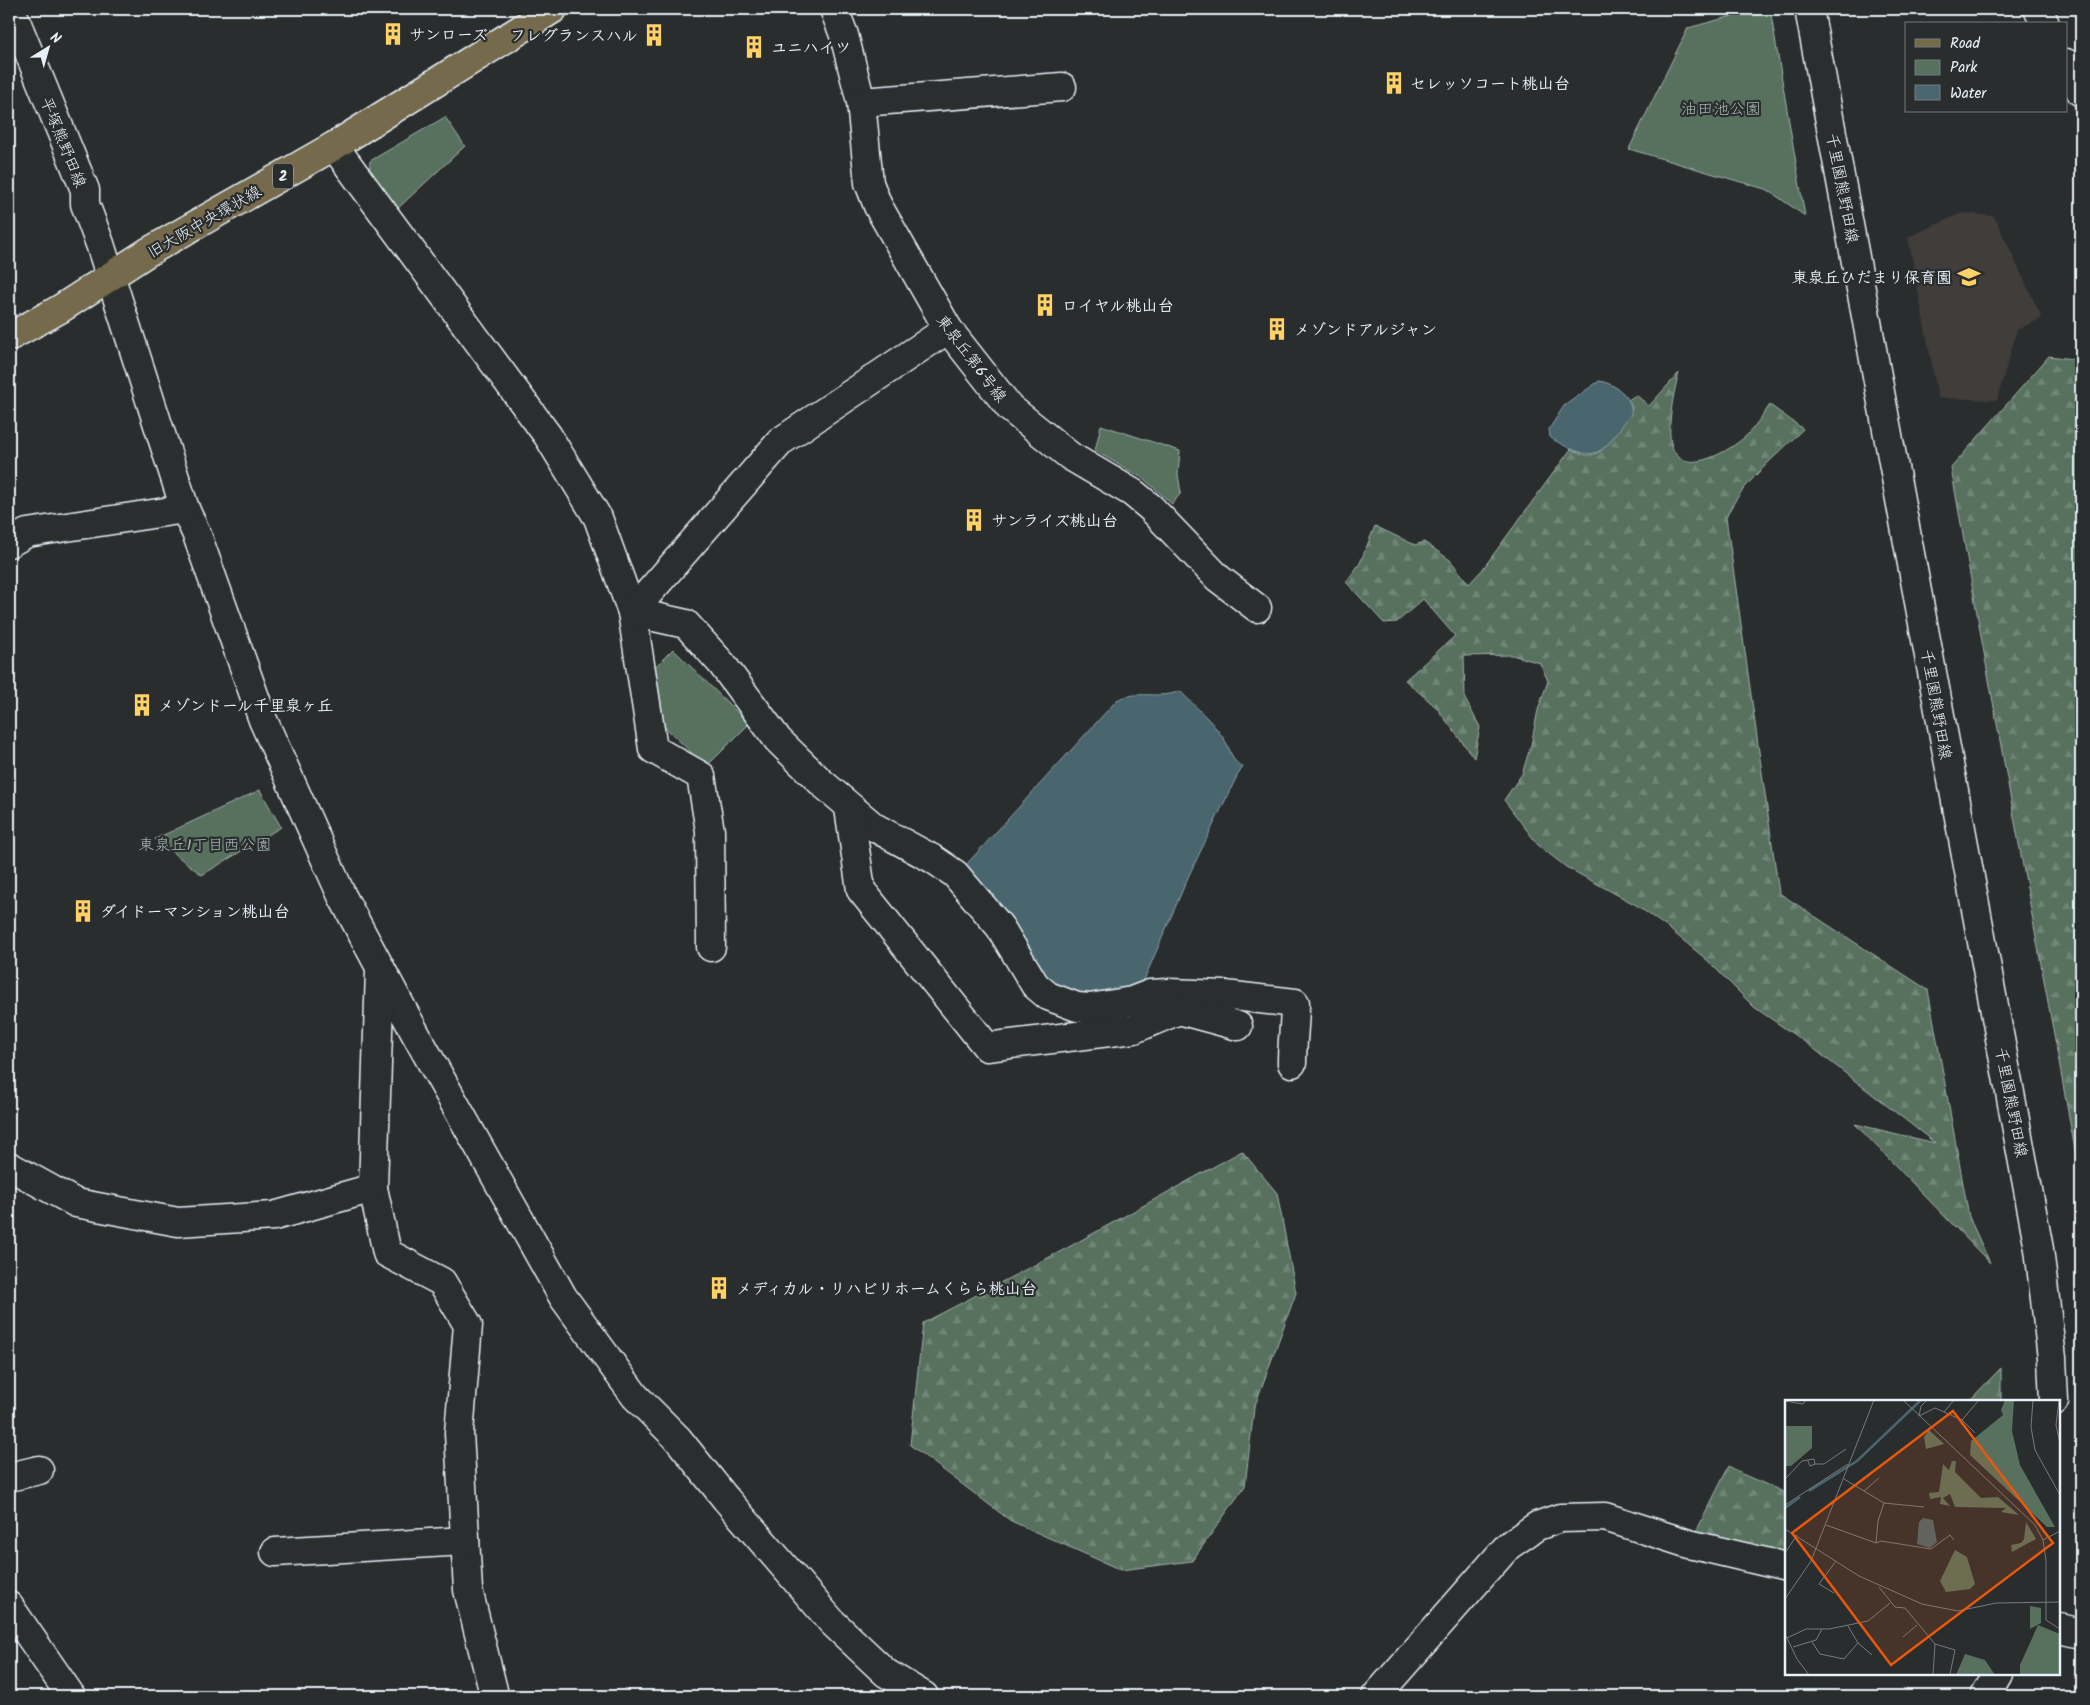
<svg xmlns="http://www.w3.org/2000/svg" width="2090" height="1705" viewBox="0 0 2090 1705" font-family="Kalam,'Klee One',sans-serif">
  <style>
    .built { fill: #3f3d3b }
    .forest { fill: url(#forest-firs); stroke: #a0b1ac }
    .park { fill: #58715f; stroke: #a0b1ac }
    .water { fill: #4a666e; stroke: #899ea5 }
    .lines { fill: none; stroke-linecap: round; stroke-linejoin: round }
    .minor-casing { stroke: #e8f1f8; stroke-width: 31 }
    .major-casing { stroke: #e8f1f8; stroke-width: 31 }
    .minor { stroke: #2a2d2e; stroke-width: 28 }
    .major { stroke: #746b4b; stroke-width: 28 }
    .labels { text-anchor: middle; stroke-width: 4.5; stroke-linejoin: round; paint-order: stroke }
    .shield { fill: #2a2d2e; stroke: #afb6bb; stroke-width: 1 }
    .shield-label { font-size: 15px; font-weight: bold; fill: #e8f1f8 }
    .poi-label { font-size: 16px; font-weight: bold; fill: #e8f1f8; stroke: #2a2d2e; text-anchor: start }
    .park-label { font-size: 16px; fill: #a7b7b3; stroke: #2a2d2e }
    .street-label { font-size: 16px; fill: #e8f1f8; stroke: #2a2d2e }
    .inset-river { fill: none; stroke: #4a666e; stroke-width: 2.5 }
    .inset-road { fill: none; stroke: #767b7f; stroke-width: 1 }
    .view { fill: #e8590c; fill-opacity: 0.15; stroke: #e8590c; stroke-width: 2.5 }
    .inset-edge { fill: none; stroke: #e8f1f8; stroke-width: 2.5 }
  </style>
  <defs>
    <pattern id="forest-firs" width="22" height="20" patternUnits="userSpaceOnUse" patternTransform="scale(1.25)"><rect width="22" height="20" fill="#58715f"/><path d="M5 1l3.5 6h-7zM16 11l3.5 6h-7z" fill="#708677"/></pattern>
  </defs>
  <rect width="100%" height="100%" fill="#2a2d2e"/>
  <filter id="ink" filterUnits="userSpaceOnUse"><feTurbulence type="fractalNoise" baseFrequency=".02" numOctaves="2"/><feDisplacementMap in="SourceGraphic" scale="10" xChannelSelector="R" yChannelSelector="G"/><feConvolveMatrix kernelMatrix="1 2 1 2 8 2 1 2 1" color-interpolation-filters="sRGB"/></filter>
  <g filter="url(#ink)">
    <!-- built -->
    <path class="built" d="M 1962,213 L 1994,216 L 2042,318 L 2017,330 L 1997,400 L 1938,398 L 1908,237 Z"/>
    <!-- forest -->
    <g class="forest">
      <path d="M 2049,356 L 2081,360 L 2081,1183 C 2038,945 1993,707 1951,468 Z"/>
      <path d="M 1679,373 C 1674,390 1665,433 1673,449 C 1686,479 1736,447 1749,433 C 1757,424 1763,414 1770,405 L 1803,429 C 1779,454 1739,485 1726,518 L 1779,893 L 1928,990 L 1969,1217 L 1990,1263 L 1855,1124 L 1935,1143 L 1809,1045 L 1754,1007 L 1706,959 L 1668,928 L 1636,905 L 1566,867 L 1538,845 L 1504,800 L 1522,774 L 1531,745 L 1538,710 L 1548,681 L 1540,663 L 1512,655 L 1464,656 L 1465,699 L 1480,727 L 1474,758 L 1436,707 L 1405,680 L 1455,636 L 1423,599 L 1397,622 L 1384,623 L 1346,582 L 1360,563 L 1375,526 L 1415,545 L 1424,542 L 1450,560 L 1469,584 L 1482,570 L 1571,449 C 1575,451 1581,454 1586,455 C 1607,457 1622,423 1632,408 L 1628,400 L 1636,395 L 1649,406 Z"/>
      <path d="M 1242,1151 L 1277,1193 L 1296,1293 L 1254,1408 L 1245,1486 L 1192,1561 L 1121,1570 L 1011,1521 L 910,1445 L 923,1323 L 1067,1248 Z"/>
      <path d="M 2001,1368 L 2001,1401 L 1969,1401 Z"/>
      <path d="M 1729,1466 L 1742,1474 L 1786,1493 L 1786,1553 L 1696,1532 Z"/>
    </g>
    <!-- park -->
    <g class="park">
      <path d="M 1758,9 L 1770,9 L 1805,216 L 1768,190 L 1629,149 L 1688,28 Z"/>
      <path d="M 445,117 L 465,146 L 396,210 L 369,176 L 370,161 Z"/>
      <path d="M 1101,425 L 1180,451 L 1178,474 L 1181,493 L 1172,504 L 1144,479 L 1095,451 Z"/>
      <path d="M 673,649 L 749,724 L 706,767 L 663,725 L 655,667 Z"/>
      <path d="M 260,790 L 281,827 L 202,875 L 155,839 Z"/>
    </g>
    <!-- water -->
    <g class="water">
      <path d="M 1599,381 C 1615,383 1634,398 1631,414 C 1602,451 1601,467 1554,440 L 1550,437 L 1549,429 L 1564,406 Z"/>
      <path d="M 1180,691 C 1195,706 1212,721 1224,739 C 1231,749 1231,762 1243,767 L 1237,776 L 1189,875 L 1144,980 C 1121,1004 1065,996 1043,975 L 964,867 L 1117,700 C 1138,689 1159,700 1180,691 Z"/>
    </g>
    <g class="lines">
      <defs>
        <g id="minor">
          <path d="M 11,9 L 85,190 L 85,204 L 100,244 L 185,509 L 197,535 L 263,720 L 342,896 L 414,1031 L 563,1297 L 635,1396 L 678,1439 L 726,1499 L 832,1622 L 886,1673 L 924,1696"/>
          <path d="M 834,9 L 844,35 L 861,102 L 869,183 L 878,206 L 948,329 L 1010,408 L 1070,456 L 1133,493 L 1151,508 L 1218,578 L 1257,608"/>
          <path d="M 1809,9 L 2039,1249 L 2052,1358 L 2054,1401"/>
          <path d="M 2038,9 L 2045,24"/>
          <path d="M 2066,63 L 2081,92"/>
          <path d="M 861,102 L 1062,87"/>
          <path d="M 334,146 L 548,436 L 598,518 L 632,612 L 653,749 L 701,776 L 710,831 L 711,947"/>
          <path d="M 948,329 L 781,441 L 632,612 L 686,624 L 722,664 L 778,740 L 822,783 L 874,827 L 933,859 L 955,874 L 1000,927 L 1035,985 L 1048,996 L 1077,1007 L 1090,1008 L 1132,1001 L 1150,994 L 1168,993 L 1225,995 L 1295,1003 C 1295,1024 1292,1043 1292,1063"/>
          <path d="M 9,543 L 27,533 L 185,509"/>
          <path d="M 849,808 L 861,890 L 987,1047 L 1134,1029 L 1179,1010 L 1238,1026"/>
          <path d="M 380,970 L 373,1188 L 387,1253 L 442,1282 L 468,1325 L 459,1433 L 468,1590 L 493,1690 L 493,1696"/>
          <path d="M 9,1166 L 76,1203 L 178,1222 L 274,1216 L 373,1188"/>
          <path d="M 9,1477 L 39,1470"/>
          <path d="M 275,1552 L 465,1541"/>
          <path d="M 9,1606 L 71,1696"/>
          <path d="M 2059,1628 L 2081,1633"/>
          <path d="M 1376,1696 L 1508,1546 L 1537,1526 L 1560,1518 L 1605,1517 L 1689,1544 L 1786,1567"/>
          <path d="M 1985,1696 L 1998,1674"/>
        </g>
        <path id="major" d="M 9,337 L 60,309 L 148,252 L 334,146 L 553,9"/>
      </defs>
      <!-- minor casing -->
      <use href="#minor" class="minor-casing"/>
      <!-- major casing -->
      <use href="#major" class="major-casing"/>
      <!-- minor -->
      <use href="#minor" class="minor"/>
      <!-- major -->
      <use href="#major" class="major"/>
    </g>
  </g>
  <!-- icons -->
  <defs>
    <symbol id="building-bare" viewBox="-9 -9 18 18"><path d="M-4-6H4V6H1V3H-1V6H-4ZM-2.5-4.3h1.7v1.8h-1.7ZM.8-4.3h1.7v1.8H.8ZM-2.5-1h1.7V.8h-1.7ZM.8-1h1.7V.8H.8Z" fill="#ffd166" stroke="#2a2d2e" stroke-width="2.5" paint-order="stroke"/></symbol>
    <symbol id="school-bare" viewBox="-9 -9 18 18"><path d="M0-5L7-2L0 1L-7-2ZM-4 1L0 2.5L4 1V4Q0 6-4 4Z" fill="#ffd166" stroke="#2a2d2e" stroke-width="2.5" paint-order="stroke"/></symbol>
  </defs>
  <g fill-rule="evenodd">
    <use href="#building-bare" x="377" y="18" width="32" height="32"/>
    <use href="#building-bare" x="638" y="19" width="32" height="32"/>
    <use href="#building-bare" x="738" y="31" width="32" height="32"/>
    <use href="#building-bare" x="1378" y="67" width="32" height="32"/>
    <use href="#school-bare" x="1953" y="261" width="32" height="32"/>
    <use href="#building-bare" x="1029" y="289" width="32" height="32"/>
    <use href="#building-bare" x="1261" y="313" width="32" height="32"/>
    <use href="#building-bare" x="958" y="504" width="32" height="32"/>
    <use href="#building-bare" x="126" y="689" width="32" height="32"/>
    <use href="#building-bare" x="67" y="895" width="32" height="32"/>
    <use href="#building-bare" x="703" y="1272" width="32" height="32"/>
  </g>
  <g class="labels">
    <!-- shield labels -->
    <rect class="shield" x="273" y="163.5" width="20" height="25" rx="4"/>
    <g class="shield-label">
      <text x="283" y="181">2</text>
    </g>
    <!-- poi labels -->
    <g class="poi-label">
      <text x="409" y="40">サンローズ</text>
      <text x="638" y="41" text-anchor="end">フレグランスハル</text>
      <text x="771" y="53">ユニハイツ</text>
      <text x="1410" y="89">セレッソコート桃山台</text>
      <text x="1952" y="283" text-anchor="end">東泉丘ひだまり保育園</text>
      <text x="1062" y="311">ロイヤル桃山台</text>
      <text x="1294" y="335">メゾンドアルジャン</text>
      <text x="991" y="526">サンライズ桃山台</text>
      <text x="158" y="711">メゾンドール千里泉ヶ丘</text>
      <text x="100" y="917">ダイドーマンション桃山台</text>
      <text x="736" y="1294">メディカル・リハビリホームくらら桃山台</text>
    </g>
    <!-- park labels -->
    <g class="park-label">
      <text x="1721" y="114">油田池公園</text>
      <text x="205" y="850">東泉丘1丁目西公園</text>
    </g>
    <!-- street labels -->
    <g class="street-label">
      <text transform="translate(64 142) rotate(68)" y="6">平塚熊野田線</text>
      <text transform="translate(1843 188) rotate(79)" y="6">千里園熊野田線</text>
      <text transform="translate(204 221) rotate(-30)" y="6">旧大阪中央環状線</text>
      <text transform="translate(972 358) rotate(53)" y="6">東泉丘第6号線</text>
      <text transform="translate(1937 704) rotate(80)" y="6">千里園熊野田線</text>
      <text transform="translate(2012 1102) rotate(79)" y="6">千里園熊野田線</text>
    </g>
  </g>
  <!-- overview -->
  <g transform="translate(1785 1400)">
    <rect width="275" height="275" fill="#2a2d2e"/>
    <path d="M 220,0 L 229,0 L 227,31 L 235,65 L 270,127 L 262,127 L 185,55 L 186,41 L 218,15 L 216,10 ZM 167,61 L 171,61 L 170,72 L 196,98 L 213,97 L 234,115 L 216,112 L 221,108 L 170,107 L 165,94 L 158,98 L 165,106 L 155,104 L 156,97 L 145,99 L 144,93 L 154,92 L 158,64 L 164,70 ZM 241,122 L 251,139 L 227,152 L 226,145 L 236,143 L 239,139 ZM 170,150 L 182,157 L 190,184 L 185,189 L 161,192 L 155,181 ZM 253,225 L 275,234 L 275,275 L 235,275 L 235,265 ZM 180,254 L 200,260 L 210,275 L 171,275 Z" fill="#58715f"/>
    <path d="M 0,26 L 27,26 L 27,48 L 6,66 L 0,66 ZM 144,30 L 159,44 L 141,49 L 139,37 ZM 245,206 L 256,208 L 256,223 L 245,229 Z" fill="#58715f"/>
    <path d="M 138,118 L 148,120 L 152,142 L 145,148 L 132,144 L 134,122 Z" fill="#4a666e"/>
    <path class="inset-river" d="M 24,91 L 72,61 L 136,0M 0,108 L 15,97"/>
    <path class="inset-road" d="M 118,0 L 250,125 L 258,140 L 261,160 L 261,220 L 275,229M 248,0 L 246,27 L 250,50 L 275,95M 274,0 L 271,25 L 275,43M 0,1 L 18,4 L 21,0M 159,12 L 169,0M 134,16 L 150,8 L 177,20 L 190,33M 134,16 L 136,6 L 142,0M 177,20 L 194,0M 30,64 L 39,64 L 61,49M 0,79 L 17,61 L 29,59 L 30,64 L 25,66 L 23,61M 59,79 L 99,103 L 139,107M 79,91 L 94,78M 99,103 L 93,121 L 91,143 L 96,141 L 146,149 L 165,135 L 169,140M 0,105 L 63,64M 41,125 L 91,143M 0,129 L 74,176 L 137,204 L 173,211 L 211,203 L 275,202M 258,140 L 275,131M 0,153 L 12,135M 94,187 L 110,207 L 120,208 L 150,244 L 148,275M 49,193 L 34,184 L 51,161M 0,199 L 26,161 L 89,0M 63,226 L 73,243 L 87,255M 0,234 L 12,259 L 24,275M 118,237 L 132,225M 2,238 L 21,229 L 44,229 L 83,221 L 105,203M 27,242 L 35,254 L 59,259 L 73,243M 150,244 L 170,250 L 165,274M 8,247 L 31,240 L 37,229"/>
    <path class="view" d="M 168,11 L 268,143 L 106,265 L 7,133 Z"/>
    <rect width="275" height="275" class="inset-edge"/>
  </g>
  <!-- margin -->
  <rect width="2090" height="1705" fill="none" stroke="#2a2d2e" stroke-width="30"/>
  <rect x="15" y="15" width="2060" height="1675" fill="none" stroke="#e8f1f8" stroke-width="2" filter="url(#ink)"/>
  <!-- legend -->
  <rect x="1905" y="22" width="162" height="90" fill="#2a2d2e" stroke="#767b7f"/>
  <rect x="1915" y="39" width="25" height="8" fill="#746b4b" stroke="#767b7f"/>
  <text x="1950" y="48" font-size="15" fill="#e8f1f8">Road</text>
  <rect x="1915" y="60" width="25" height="15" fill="#58715f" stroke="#767b7f"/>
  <text x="1950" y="72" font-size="15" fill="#e8f1f8">Park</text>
  <rect x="1915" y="85" width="25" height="15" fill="#4a666e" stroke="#767b7f"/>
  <text x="1950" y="98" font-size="15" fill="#e8f1f8">Water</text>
  <!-- north arrow -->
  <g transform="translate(48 48) rotate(37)" stroke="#2a2d2e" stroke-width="4" paint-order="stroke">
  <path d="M0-4L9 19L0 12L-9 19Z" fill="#e8f1f8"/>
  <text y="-8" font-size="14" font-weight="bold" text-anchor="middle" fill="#e8f1f8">N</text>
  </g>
</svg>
